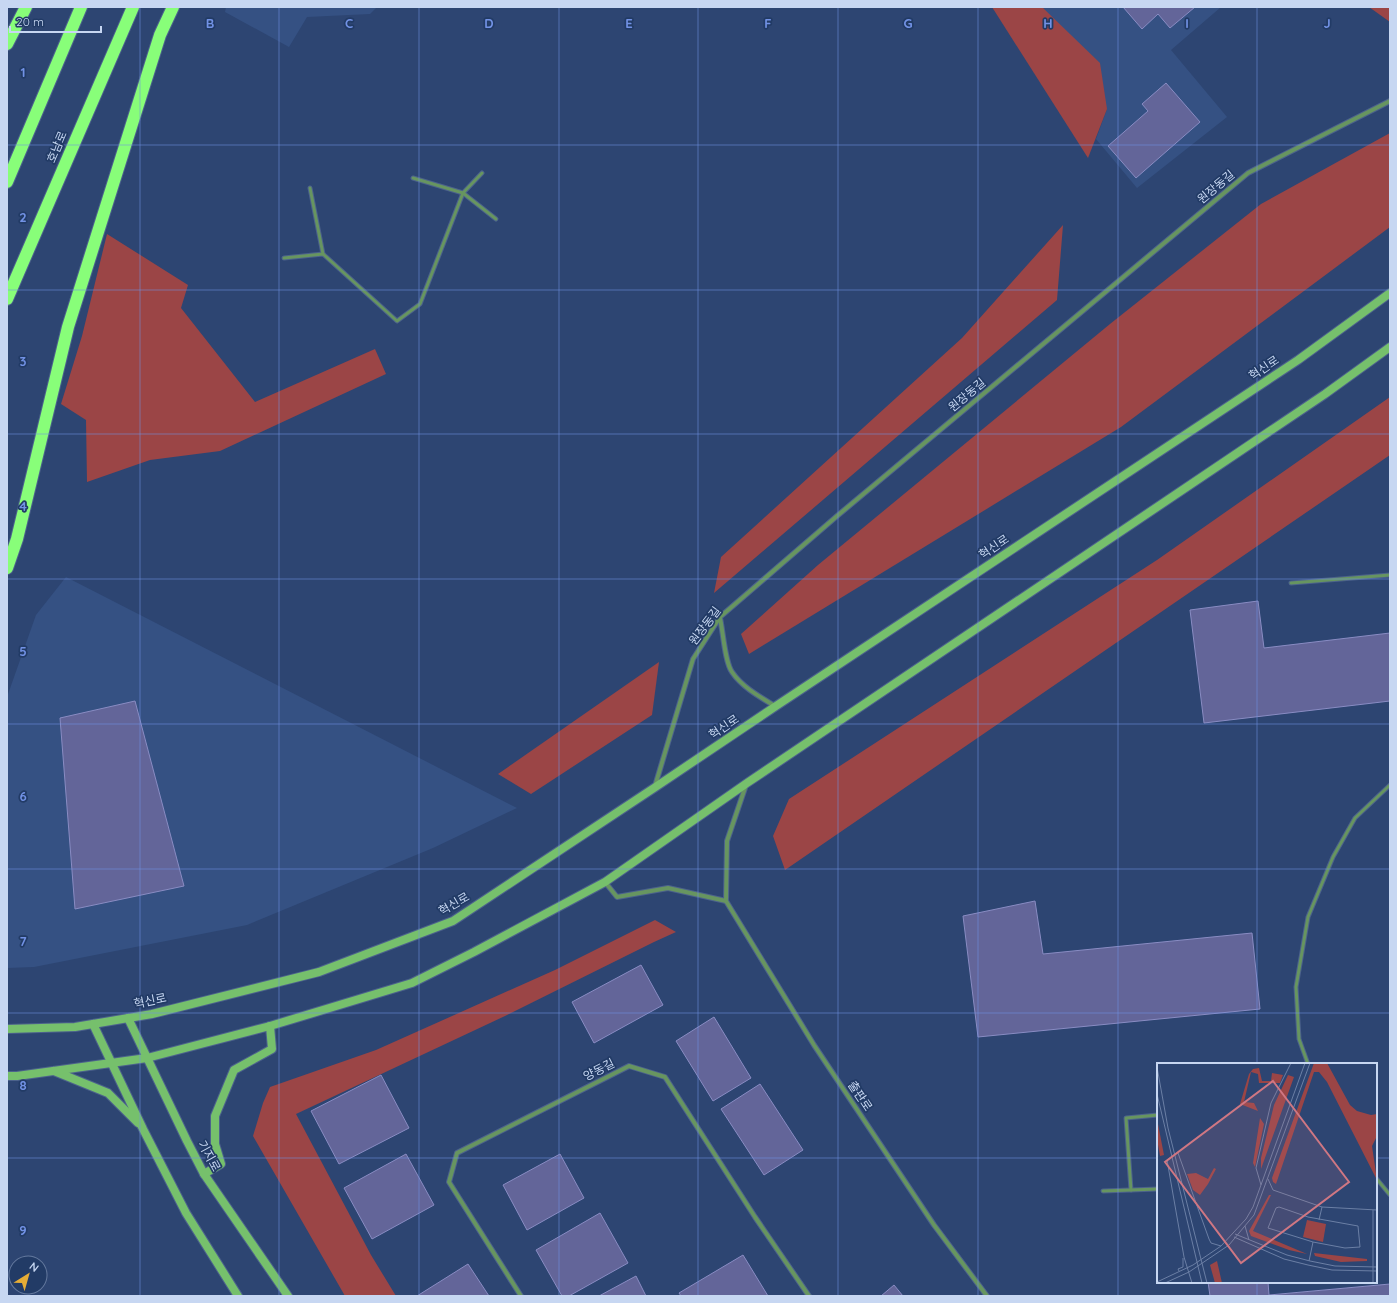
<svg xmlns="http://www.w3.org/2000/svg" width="1397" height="1303" viewBox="0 0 1397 1303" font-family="Quicksand,'Noto Sans KR',sans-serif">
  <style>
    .built { fill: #355183 }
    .green { fill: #9b4546 }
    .building { fill: #636599; stroke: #898cc3 }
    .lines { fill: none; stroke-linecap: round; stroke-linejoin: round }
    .lane-casing { stroke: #4c628c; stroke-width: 5 }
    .street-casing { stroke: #4c628c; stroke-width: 6 }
    .secondary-casing { stroke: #4c628c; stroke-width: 10 }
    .highway-casing { stroke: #4c628c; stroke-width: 14 }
    .lane { stroke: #679560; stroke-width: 3 }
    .street { stroke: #679560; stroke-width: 4 }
    .secondary { stroke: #76c06c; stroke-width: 8 }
    .highway { stroke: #88fe79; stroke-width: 12 }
    .grid { fill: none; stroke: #7292e5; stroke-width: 1; stroke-opacity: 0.55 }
    .labels { text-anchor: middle; stroke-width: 3.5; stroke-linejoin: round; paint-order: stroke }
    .street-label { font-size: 12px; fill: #c7d7f2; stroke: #223b66 }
    .inset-road { fill: none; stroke: #6b7fa5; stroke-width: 1 }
    .view { fill: #cf7783; fill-opacity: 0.15; stroke: #cf7783; stroke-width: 2 }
    .inset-edge { fill: none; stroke: #c7d7f2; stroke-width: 2 }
    .grid-label { font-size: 13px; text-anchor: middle; font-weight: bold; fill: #7292e5; stroke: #223b66; stroke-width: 3.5; stroke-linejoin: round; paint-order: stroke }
  </style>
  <rect width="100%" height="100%" fill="#2d4572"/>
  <!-- built -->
  <g class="built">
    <path d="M 226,7 L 377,7 L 370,14 L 307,17 L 289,47 L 225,12 Z"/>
    <path d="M 1042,7 L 1221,7 L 1171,50 L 1227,117 L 1137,188 L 1096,139 L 1107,109 Z"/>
    <path d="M 66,577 L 517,808 L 433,848 L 247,925 L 34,967 L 7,968 L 7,697 L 36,615 Z"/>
  </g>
  <!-- green -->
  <g class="green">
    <path d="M 992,7 L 1042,7 L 1100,63 L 1107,109 L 1088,158 Z"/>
    <path d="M 1369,7 L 1390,7 L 1390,22 Z"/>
    <path d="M 1390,133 L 1390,227 L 1121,427 L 749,654 L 741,634 L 818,565 L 1110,324 L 1261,204 Z"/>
    <path d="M 1063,225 L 1057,300 L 714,593 L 721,557 L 962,338 Z"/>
    <path d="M 107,234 L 188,285 L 181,308 L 255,402 L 375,349 L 386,374 L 220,451 L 150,460 L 87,482 L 86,420 L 61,404 L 82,336 Z"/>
    <path d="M 1390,397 L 1390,455 L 785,870 L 773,836 L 789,799 L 1157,560 Z"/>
    <path d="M 659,662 L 652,715 L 531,794 L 498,774 Z"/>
    <path d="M 655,920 L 676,932 L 654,942 L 505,1016 L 296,1114 L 371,1255 L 396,1296 L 345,1296 L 253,1136 L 263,1103 L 270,1087 L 376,1050 L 555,970 Z"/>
  </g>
  <!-- building -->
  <g class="building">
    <path d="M 1123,7 L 1195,7 L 1170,28 L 1158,14 L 1142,29 Z"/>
    <path d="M 1166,83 L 1200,122 L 1136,178 L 1108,146 L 1148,111 L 1142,104 Z"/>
    <path d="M 1258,601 L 1264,648 L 1390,633 L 1390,701 L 1204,723 L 1190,610 Z"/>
    <path d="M 135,701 L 184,886 L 75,909 L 60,718 Z"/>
    <path d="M 1035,901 L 1043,954 L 1252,933 L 1260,1009 L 978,1037 L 963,916 Z"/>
    <path d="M 641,965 L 663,1005 L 594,1043 L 572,1002 Z"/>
    <path d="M 714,1017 L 751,1078 L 713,1101 L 676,1041 Z"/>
    <path d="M 381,1075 L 409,1128 L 339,1164 L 311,1111 Z"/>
    <path d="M 760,1084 L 803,1150 L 764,1175 L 721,1109 Z"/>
    <path d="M 406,1154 L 434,1205 L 372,1239 L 344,1188 Z"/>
    <path d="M 560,1154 L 584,1198 L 527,1230 L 503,1185 Z"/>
    <path d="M 600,1213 L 628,1263 L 569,1296 L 562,1296 L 536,1250 Z"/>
    <path d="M 743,1255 L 768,1296 L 681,1296 L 679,1293 Z"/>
    <path d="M 468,1264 L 489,1296 L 417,1296 Z"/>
    <path d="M 636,1276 L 646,1296 L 599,1296 Z"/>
    <path d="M 1208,1282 L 1268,1282 L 1269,1295 L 1390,1284 L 1390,1296 L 1210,1296 Z"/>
    <path d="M 894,1285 L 903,1296 L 881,1296 Z"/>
  </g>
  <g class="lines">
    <defs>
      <g id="lane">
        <path d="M 413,178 L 463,193 L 496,219"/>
        <path d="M 310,188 L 323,254"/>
        <path d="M 284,258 L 323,254 L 397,321 L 420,304 L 463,193 L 482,173"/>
        <path d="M 1291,583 L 1390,575"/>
        <path d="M 1308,1064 L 1299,1039 L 1296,987 L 1308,917 L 1333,857 L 1355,818 L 1390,785"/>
        <path d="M 1376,1178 L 1390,1195"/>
        <path d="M 1131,1190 L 1126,1118 L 1158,1115"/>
        <path d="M 1103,1191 L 1158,1189"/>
      </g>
      <g id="street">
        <path d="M 720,618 C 723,631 725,663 732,672 C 742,687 760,697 775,706"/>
        <path d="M 746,785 L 727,841 L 726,901 L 814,1045 L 934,1225 L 987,1296"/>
        <path d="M 655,786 L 693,659 L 720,617 L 837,516 L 1248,173 L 1390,101"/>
        <path d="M 605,882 L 617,897 L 668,888 L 726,901"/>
        <path d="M 521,1296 L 449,1182 L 457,1153 L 629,1066 L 665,1077 L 755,1217 L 809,1296"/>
      </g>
      <g id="secondary">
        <path d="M 128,1018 L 187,1141 L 204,1174 L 288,1296"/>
        <path d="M 93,1024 L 143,1129 L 186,1213 L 238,1296"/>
        <path d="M 7,1029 L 75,1027 L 152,1014 L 319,972 L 453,921 L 654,788 L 776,706 L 1298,360 L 1390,293"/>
        <path d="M 54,1071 L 108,1093 L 138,1123"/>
        <path d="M 7,1076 L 17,1076 L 147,1058 L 270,1026 L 412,983 L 474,952 L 605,882 L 747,783 L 1325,394 L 1390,347"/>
        <path d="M 204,1174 L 221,1164 L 215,1144 L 215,1116 L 234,1070 L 272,1049 L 270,1026"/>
      </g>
      <g id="highway">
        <path d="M 7,44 L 26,7"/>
        <path d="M 7,182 L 81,7"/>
        <path d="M 7,299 L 133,7"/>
        <path d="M 7,568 L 17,539 L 68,327 L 160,35 L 173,7"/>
      </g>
    </defs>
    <!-- lane casing -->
    <use href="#lane" class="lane-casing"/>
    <!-- street casing -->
    <use href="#street" class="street-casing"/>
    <!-- secondary casing -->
    <use href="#secondary" class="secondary-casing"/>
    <!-- highway casing -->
    <use href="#highway" class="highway-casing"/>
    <!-- lane -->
    <use href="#lane" class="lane"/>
    <!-- street -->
    <use href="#street" class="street"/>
    <!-- secondary -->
    <use href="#secondary" class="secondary"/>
    <!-- highway -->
    <use href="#highway" class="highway"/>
  </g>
  <!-- grid -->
  <path class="grid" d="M 140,7 L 140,1296M 279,7 L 279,1296M 419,7 L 419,1296M 559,7 L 559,1296M 698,7 L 698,1296M 838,7 L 838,1296M 978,7 L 978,1296M 1118,7 L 1118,1296M 1257,7 L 1257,1064M 7,145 L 1390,145M 7,290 L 1390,290M 7,434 L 1390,434M 7,579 L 1390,579M 7,724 L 1390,724M 7,869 L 1390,869M 7,1013 L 1390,1013M 7,1158 L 1158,1158M 1376,1158 L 1390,1158M 1257,1282 L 1257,1296"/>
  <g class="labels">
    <!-- street labels -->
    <g class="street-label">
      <text transform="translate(57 147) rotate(-67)" y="4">호남로</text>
      <text transform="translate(1216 187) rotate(-40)" y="4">원장동길</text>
      <text transform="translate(1264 368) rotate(-34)" y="4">혁신로</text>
      <text transform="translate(967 395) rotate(-40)" y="4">원장동길</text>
      <text transform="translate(994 547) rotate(-34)" y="4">혁신로</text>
      <text transform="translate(705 626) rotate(-53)" y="4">원장동길</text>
      <text transform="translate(724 727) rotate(-34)" y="4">혁신로</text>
      <text transform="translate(454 904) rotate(-30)" y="4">혁신로</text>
      <text transform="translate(150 1001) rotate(-12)" y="4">혁신로</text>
      <text transform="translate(599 1070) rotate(-27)" y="4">양동길</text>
      <text transform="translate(860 1096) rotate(56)" y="4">출판로</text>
      <text transform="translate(209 1156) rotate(61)" y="4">기지로</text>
    </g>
  </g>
  <!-- overview -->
  <g transform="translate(1157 1063)">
    <rect width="220" height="220" fill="#2d4572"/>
    <path d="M 157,0 L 170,0 L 193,42 L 200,48 L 214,52 L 220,51 L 220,73 L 215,83 L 220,117 L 170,19 L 162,9 L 157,9 L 119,121 L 116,119 L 115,115 ZM 102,5 L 105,18 L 114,18 L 115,10 L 126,12 L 123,20 L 102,20 L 101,11 L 94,9 L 87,39 L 97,40 L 101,48 L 83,41 L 92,11 L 96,6 ZM 131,12 L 137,14 L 104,106 L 104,95 L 117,42 ZM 103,55 L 107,61 L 98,104 L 96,100 ZM 0,56 L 7,92 L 3,93 L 0,76 ZM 57,105 L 59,106 L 51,121 L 43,132 L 36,127 L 30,111 L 39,110 L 51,116 ZM 112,132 L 114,132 L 96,168 L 150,191 L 132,187 L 94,173 L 92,168 ZM 150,157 L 169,161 L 166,179 L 146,174 ZM 157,190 L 210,196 L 210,198 L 184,199 L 158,193 ZM 60,198 L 65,220 L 58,220 L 53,202 Z" fill="#9b4546"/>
    <path class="inset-road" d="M 0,4 L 11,65 L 50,220M 0,31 L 45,220M 21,90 L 52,176 L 54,180 L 64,183M 14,95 L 10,97 L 27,194 L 35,220M 111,116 L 116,127 L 165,144 L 220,147M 104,122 L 99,105 L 114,40 L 134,0M 122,144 L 151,154 L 201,163 L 203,184 L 188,185 L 156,179 L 111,165 L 119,145 ZM 162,157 L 165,144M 88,163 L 92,177M 78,171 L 130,192 L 153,198 L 178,203 L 220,204M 77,174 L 127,196 L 151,202 L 175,207 L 220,208M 152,198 L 156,179M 22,208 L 21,206 L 26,204 L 26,195M 0,219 L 36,202 L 64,183 L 89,156 L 96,144 L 148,0M 8,220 L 32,209 L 72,182 L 97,152 L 153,0M 216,220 L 216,147"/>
    <path class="view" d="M 116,18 L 192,119 L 84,200 L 8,99 Z"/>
    <rect width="220" height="220" class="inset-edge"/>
  </g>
  <g class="grid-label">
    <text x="210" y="28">B</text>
    <text x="349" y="28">C</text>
    <text x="489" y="28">D</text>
    <text x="629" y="28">E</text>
    <text x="768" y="28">F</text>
    <text x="908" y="28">G</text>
    <text x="1048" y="28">H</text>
    <text x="1187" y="28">I</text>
    <text x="1327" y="28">J</text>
    <text x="23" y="77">1</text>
    <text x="23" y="222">2</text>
    <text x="23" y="366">3</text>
    <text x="23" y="511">4</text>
    <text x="23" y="656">5</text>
    <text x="23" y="801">6</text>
    <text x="23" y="946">7</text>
    <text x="23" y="1090">8</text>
    <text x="23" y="1235">9</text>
  </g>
  <!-- border -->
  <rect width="1397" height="1303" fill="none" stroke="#c7d7f2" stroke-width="16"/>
  <!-- north arrow -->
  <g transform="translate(28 1275) rotate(37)"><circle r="19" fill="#223b66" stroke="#64799e"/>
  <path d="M0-3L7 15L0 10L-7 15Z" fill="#e6ad36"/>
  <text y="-6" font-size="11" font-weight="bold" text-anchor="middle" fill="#c7d7f2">N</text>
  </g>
  <!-- scale -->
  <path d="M10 26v6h91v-6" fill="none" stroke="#c7d7f2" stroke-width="2"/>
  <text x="16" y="26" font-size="12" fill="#c7d7f2" stroke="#223b66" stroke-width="3" paint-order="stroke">20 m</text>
</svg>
